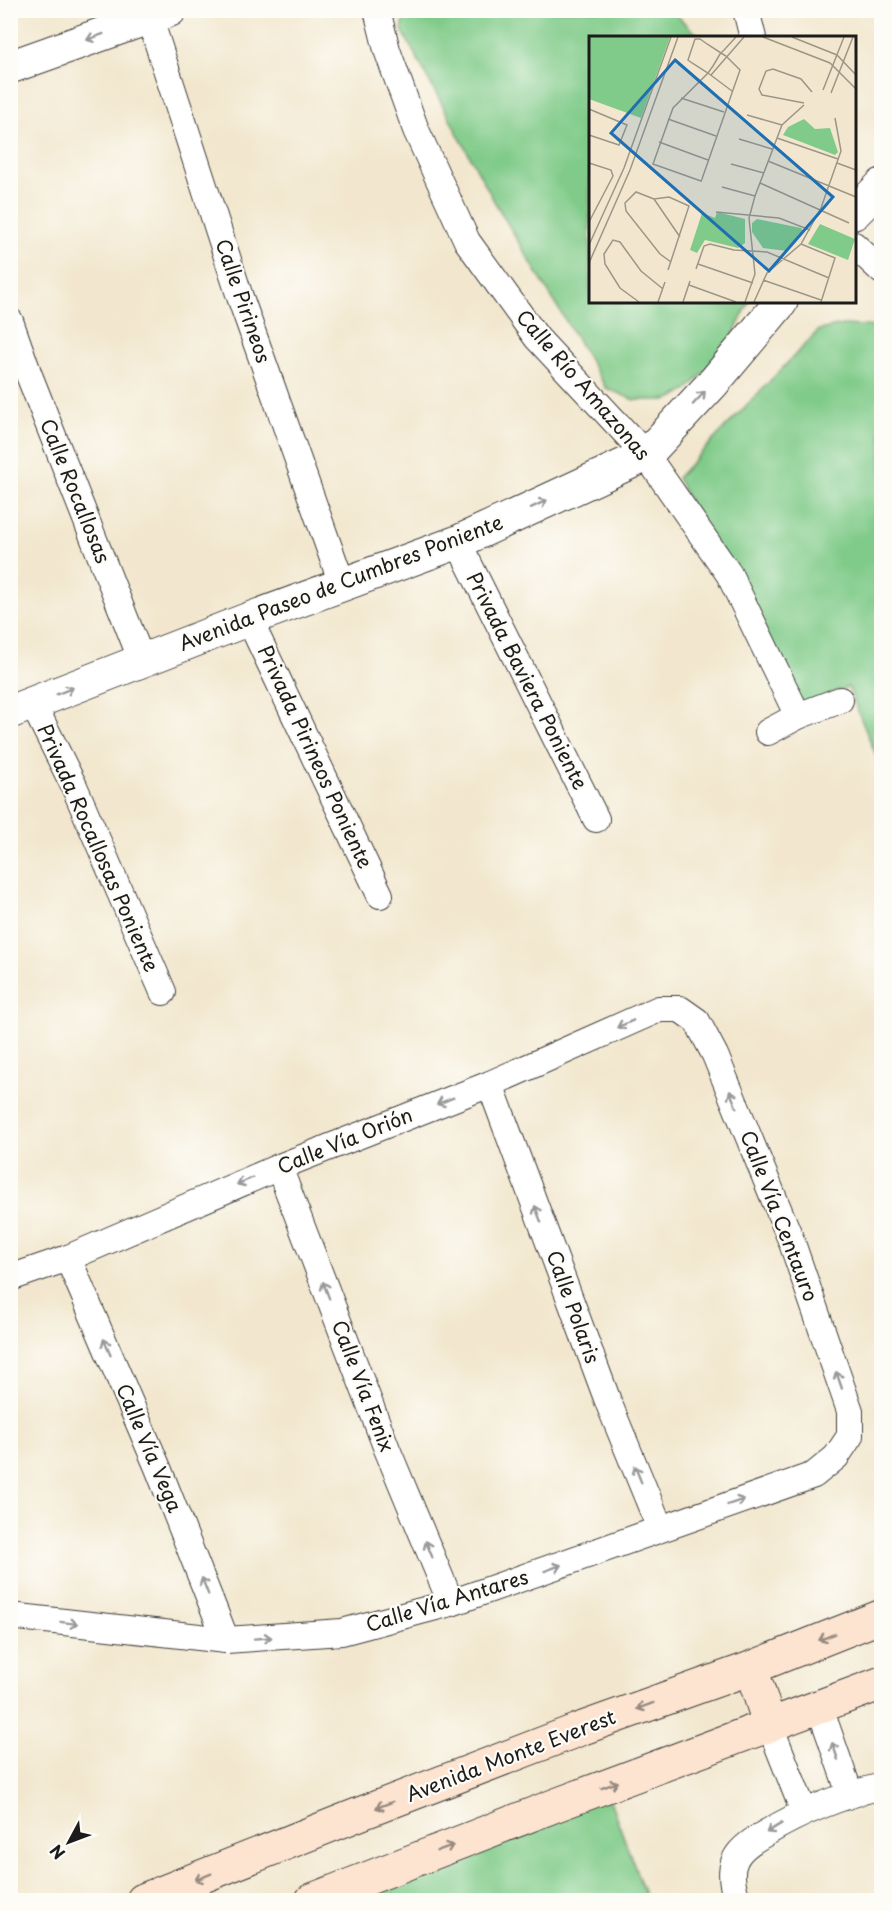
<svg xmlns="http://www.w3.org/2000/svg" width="892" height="1911" viewBox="0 0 892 1911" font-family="'Playpen Sans',sans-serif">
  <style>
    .green { fill: #80cb89; stroke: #4e7452; stroke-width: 1.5 }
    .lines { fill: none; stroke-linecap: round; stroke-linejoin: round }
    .minor-casing { stroke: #3c3a37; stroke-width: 28 }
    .tertiary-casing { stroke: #3c3a37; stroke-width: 35 }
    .secondary-casing { stroke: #3c3a37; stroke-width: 35 }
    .minor { stroke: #fff; stroke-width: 26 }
    .tertiary { stroke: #fff; stroke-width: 33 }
    .secondary { stroke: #fde4d1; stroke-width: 33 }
    .oneway { stroke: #999 }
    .oneway2 { stroke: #988a80 }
    .labels { text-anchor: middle; stroke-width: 4.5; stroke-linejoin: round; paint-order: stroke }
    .street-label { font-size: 20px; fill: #1c1c1c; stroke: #fdfcf7 }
    .inset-road { fill: none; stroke: #9c9687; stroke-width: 1.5 }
    .view { fill: #1f6fb2; fill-opacity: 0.15; stroke: #1f6fb2; stroke-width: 3 }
    .inset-edge { fill: none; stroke: #1c1c1c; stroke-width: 3 }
  </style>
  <rect width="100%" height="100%" fill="#fdfcf7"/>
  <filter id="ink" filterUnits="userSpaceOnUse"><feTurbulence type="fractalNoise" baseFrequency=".0167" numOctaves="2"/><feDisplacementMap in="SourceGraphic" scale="12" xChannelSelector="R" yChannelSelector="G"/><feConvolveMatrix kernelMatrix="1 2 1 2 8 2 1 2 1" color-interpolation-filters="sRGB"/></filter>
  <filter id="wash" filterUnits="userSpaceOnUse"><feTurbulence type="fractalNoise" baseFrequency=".008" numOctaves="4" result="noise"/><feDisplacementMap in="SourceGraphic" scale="24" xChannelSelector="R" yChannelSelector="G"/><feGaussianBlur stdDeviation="1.35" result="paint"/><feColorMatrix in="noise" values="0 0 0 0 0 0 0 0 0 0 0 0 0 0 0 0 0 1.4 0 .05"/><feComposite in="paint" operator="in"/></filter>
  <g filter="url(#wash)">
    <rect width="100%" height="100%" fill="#f2e7ce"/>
    <!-- green -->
    <g class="green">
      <path d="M 671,10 L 700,37 L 590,38 L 590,302 L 749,302 L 726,350 L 686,391 L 668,400 L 634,400 L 606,388 L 494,201 L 402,30 L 405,11 Z"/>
      <path d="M 843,325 L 881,327 L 881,768 L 848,687 L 796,707 L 677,478 L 819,330 Z"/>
      <path d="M 608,1795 L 647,1900 L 339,1900 Z"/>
    </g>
  </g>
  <g filter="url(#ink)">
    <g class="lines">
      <defs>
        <g id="minor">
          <path d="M 147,10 L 240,297 L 342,584"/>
          <path d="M 377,10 L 387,50 L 416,130 L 467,241 L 537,338 L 646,455 L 729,574 L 798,716"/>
          <path d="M 746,10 L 753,38"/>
          <path d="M 854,245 L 882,271"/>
          <path d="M 10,321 L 29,375 L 142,661"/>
          <path d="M 458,542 L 596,819"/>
          <path d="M 249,619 L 380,895"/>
          <path d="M 33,704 L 74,786 L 163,992"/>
          <path d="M 768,732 L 798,716 L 840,700"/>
          <path d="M 490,1084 L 609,1404 L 660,1528"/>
          <path d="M 279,1167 L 387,1449 L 451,1603"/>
          <path d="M 68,1258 L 158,1468 L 226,1640"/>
          <path d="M 10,1278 L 68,1258 L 279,1167 L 490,1084 L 659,1009 L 680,1009 L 697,1021 L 715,1055 L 791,1240 L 850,1411 L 850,1436 L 836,1457 L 814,1475 L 451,1603 L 342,1632 L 226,1640 L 10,1616"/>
          <path d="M 820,1708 L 850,1794"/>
          <path d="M 770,1726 L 804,1812"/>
          <path d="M 737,1900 C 733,1888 729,1872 735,1860 C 740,1848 755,1839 766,1833 C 803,1811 840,1796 882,1786"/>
        </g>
        <g id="tertiary">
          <path d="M 10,67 L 170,10"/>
          <path d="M 854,213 L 882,185"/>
          <path d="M 10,712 L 249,619 L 458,542 L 646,455 L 714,382 L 781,302"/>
        </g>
        <g id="secondary">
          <path d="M 751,1668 L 770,1726"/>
          <path d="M 143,1900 L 362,1813 L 583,1728 L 751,1668 L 882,1616"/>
          <path d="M 312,1900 L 556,1805 L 882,1683"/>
        </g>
      </defs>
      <!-- minor casing -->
      <use href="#minor" class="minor-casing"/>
      <!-- tertiary casing -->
      <use href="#tertiary" class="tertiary-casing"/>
      <!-- secondary casing -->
      <use href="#secondary" class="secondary-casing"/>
      <!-- minor -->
      <use href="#minor" class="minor"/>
      <!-- tertiary -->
      <use href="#tertiary" class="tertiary"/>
      <!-- secondary -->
      <use href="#secondary" class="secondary"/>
    </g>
    <!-- one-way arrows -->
    <defs><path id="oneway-shaft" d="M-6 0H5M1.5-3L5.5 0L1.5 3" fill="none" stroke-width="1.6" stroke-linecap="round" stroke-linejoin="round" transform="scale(1.5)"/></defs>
    <g class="oneway">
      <use href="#oneway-shaft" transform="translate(95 37) rotate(160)"/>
      <use href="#oneway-shaft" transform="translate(699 398) rotate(-47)"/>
      <use href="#oneway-shaft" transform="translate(539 504) rotate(-25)"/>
      <use href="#oneway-shaft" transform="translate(65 691) rotate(-22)"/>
      <use href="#oneway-shaft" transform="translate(625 1024) rotate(156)"/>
      <use href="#oneway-shaft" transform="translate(733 1099) rotate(-112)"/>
      <use href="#oneway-shaft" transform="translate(445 1101) rotate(158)"/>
      <use href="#oneway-shaft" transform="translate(245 1181) rotate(157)"/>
      <use href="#oneway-shaft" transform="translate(538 1214) rotate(-111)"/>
      <use href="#oneway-shaft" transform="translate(326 1290) rotate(-111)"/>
      <use href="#oneway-shaft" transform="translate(107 1347) rotate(-113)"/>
      <use href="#oneway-shaft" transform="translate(839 1380) rotate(-109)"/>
      <use href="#oneway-shaft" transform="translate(638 1474) rotate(-112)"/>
      <use href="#oneway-shaft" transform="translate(736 1502) rotate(-19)"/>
      <use href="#oneway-shaft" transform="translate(429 1549) rotate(-112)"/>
      <use href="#oneway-shaft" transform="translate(553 1568) rotate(-20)"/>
      <use href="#oneway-shaft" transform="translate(205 1586) rotate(-111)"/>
      <use href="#oneway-shaft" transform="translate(69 1623) rotate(7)"/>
      <use href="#oneway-shaft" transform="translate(263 1638) rotate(-4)"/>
      <use href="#oneway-shaft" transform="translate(835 1751) rotate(-109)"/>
      <use href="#oneway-shaft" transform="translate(774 1828) rotate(149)"/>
    </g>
    <g class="oneway2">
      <use href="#oneway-shaft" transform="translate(827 1637) rotate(158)"/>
      <use href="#oneway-shaft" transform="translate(645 1706) rotate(160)"/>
      <use href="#oneway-shaft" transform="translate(610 1785) rotate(-20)"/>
      <use href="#oneway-shaft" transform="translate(384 1805) rotate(159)"/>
      <use href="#oneway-shaft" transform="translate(445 1848) rotate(-21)"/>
      <use href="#oneway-shaft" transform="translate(203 1877) rotate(158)"/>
    </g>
  </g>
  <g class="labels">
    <!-- street labels -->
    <g class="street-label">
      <text transform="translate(243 301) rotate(71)" y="7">Calle Pirineos</text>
      <text transform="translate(583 385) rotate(49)" y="7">Calle Río Amazonas</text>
      <text transform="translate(75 491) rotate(68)" y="7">Calle Rocallosas</text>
      <text transform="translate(341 583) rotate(-21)" y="7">Avenida Paseo de Cumbres Poniente</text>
      <text transform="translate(527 681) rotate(63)" y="7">Privada Baviera Poniente</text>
      <text transform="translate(315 757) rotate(65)" y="7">Privada Pirineos Poniente</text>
      <text transform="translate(98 848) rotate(66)" y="7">Privada Rocallosas Poniente</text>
      <text transform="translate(345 1141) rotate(-22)" y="7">Calle Vía Orión</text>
      <text transform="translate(779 1216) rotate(69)" y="7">Calle Vía Centauro</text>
      <text transform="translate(573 1307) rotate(70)" y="7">Calle Polaris</text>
      <text transform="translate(363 1386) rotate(69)" y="7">Calle Vía Fenix</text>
      <text transform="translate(149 1448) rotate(67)" y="7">Calle Vía Vega</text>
      <text transform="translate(447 1601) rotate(-17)" y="7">Calle Vía Antares</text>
      <text transform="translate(511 1756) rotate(-21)" y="7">Avenida Monte Everest</text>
    </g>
  </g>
  <!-- overview -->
  <g transform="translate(589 36)">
    <rect width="267" height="267" fill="#f2e7ce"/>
    <path d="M 0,1 L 81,1 L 52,82 L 0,63 ZM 215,83 L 226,93 L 241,92 L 249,116 L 246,119 L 194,99 L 199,91 ZM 128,176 L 156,183 L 156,207 L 149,212 L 116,204 L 108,217 L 101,214 L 113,177 L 126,182 ZM 168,183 L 212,192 L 214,196 L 198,215 L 174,212 L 163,196 L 163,187 ZM 231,188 L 266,203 L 259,224 L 219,208 Z" fill="#80cb89"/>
    <path class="inset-road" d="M 174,1 L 241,27 L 267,53M 203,1 L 248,19 L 267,39M 122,39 L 155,1M 234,54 L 255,1M 143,55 L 119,37 L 103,27 L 99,24 L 106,3 L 111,3 L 118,8 L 132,17 L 137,20 L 151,34 L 113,143 L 112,145 L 64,128 L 84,72 L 119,37 L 124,30 L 131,18 L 135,14 L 147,1M 242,57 L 264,1M 92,62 L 135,76M 215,67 L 173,59 L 170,53 L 177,35 L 184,33 L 212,43 L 223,56M 0,73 L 38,89 L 30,109 L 0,99M 158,79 L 193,89M 79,83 L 127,100M 188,102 L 249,123M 150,103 L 183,113M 70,106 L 119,124M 179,125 L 267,161M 0,127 L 22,134 L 24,140 L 0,186M 248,127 L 267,134M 142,128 L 175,137M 171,147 L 260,187M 133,151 L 166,160M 65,163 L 47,156 L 36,167 L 37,175 L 71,218 L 82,226M 65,163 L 80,161 L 100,170 L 79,234M 65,163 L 91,201M 127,176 L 190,182 L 221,194M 212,208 L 246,222 L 232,266M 0,209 L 35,132 L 82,1M 0,227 L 41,134 L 89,1M 109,228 L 164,247M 107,233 L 115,210 L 121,208 L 145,214 L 178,216 L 240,242M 174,244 L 232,264M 100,249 L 147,266M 50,266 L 31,252 L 16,228 L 15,218 L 24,204 L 31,206 L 52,235 L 74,253M 69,266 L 76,246M 94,266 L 101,245M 156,266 L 166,238 L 160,182 L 166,160 L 193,89 L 215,69M 165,266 L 178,237 L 212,208 L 232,172 L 252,115 L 246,82"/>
    <path class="view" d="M 86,24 L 244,161 L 180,235 L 22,97 Z"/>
    <rect width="267" height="267" class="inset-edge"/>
  </g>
  <!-- margin -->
  <rect width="892" height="1911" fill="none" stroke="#fdfcf7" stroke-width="36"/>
  <!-- north arrow -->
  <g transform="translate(69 1842) rotate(229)" stroke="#fdfcf7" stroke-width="4.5" paint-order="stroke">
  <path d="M0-4.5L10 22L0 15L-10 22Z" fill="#1c1c1c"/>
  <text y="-9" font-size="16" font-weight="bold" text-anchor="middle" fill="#1c1c1c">N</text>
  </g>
</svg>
